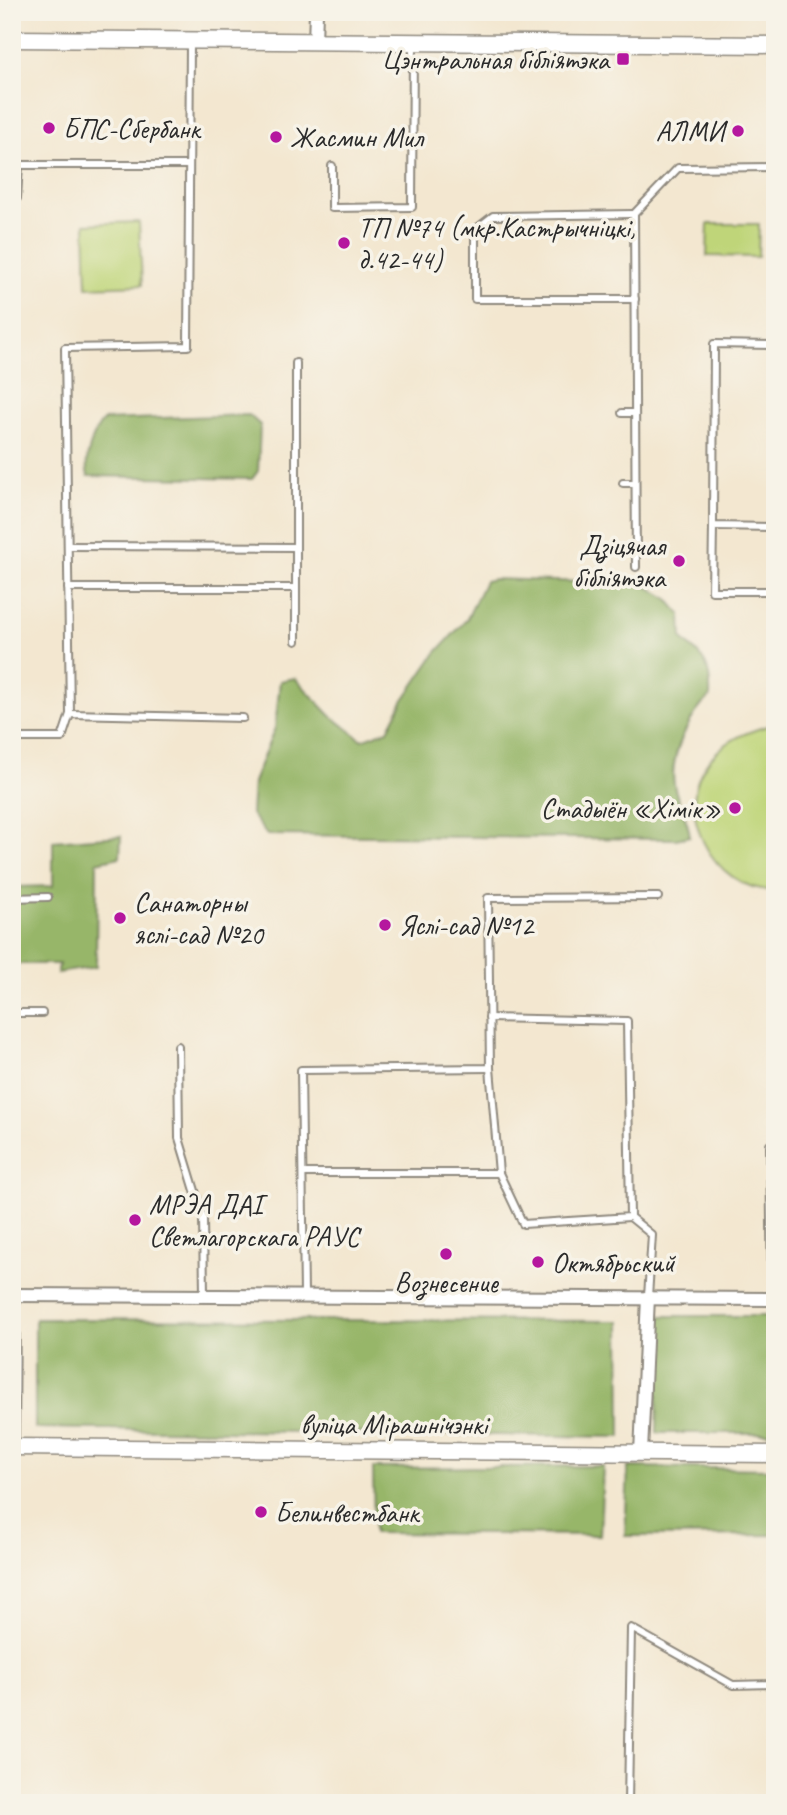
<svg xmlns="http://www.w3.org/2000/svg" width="787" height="1815" viewBox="0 0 787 1815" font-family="Caveat,sans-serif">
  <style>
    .green { fill: #bfd579; stroke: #758052; stroke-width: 2 }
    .forest { fill: #97b669; stroke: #61704a; stroke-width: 2 }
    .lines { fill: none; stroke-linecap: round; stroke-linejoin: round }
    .service-casing { stroke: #8f897e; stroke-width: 10 }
    .minor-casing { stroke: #8f897e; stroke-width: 16 }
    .tertiary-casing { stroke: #8f897e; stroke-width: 19 }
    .service { stroke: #fff; stroke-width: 6 }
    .minor { stroke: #fff; stroke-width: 12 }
    .tertiary { stroke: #fff; stroke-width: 16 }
    .poi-dot { fill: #b5179e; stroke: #f7f3e8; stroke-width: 2.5 }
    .labels { text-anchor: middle; stroke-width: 7; stroke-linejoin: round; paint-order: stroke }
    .poi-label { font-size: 28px; fill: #2b2b2b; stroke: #f7f3e8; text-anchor: start }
    .street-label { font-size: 28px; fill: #2b2b2b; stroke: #f7f3e8 }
  </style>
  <rect width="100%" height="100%" fill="#f7f3e8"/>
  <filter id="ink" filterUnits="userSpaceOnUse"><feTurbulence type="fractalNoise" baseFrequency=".0143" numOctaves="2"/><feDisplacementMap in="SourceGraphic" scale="14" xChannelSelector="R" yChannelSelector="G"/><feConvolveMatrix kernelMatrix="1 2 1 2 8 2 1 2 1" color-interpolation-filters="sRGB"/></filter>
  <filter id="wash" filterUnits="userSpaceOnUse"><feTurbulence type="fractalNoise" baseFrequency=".00686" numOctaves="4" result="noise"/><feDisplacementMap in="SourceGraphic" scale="28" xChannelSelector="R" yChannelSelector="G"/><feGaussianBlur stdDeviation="1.57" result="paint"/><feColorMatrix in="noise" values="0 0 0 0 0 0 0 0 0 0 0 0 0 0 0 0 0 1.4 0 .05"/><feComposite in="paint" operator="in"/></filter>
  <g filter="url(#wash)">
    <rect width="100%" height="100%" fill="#f3e7d0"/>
    <!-- green -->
    <g class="green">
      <path d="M 139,222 L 142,285 L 87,287 L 85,224 Z"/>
      <path d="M 708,224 L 759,224 L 758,257 L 707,256 Z"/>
      <path d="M 767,726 L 775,726 L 775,890 C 712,892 669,805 711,758 C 727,740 744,733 767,726 Z"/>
    </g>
    <!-- forest -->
    <g class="forest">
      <path d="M 249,415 L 260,425 L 258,471 L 252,479 L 88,476 C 83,461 93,431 104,420 Z"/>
      <path d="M 494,579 L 643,584 L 667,598 L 681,615 L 682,639 C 706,660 711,664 710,697 C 690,714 669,756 674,784 C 677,803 688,817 690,836 L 676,839 L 267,835 L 251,814 L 253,782 L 275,728 L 280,681 L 295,678 L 330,715 L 362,740 L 388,730 L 403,701 L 436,653 L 467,619 L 485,581 Z"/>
      <path d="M 121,836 L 120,857 L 97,862 L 96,967 L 57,973 L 59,964 L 12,964 L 12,887 L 53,886 L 53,841 Z"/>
      <path d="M 659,1316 L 775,1316 L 775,1433 L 657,1433 Z"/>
      <path d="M 35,1319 L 620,1321 L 621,1437 L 35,1428 Z"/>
      <path d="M 603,1466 L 600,1535 L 374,1533 L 373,1468 Z"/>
      <path d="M 628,1467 L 775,1469 L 775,1535 L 625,1536 Z"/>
    </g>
  </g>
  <g filter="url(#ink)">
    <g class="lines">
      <defs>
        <g id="service">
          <path d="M 332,166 L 332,208 L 412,207 L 413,44"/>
          <path d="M 12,199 L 17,198 L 19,165 L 189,165"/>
          <path d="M 634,214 L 493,216 L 475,230 L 475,299 L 635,299"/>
          <path d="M 775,345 L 714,344 L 713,526 L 775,527"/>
          <path d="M 622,413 L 635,413"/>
          <path d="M 623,483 L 635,483"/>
          <path d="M 713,526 L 712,591 L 775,591"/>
          <path d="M 68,546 L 296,547"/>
          <path d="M 636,567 L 634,214 L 678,168 L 775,167"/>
          <path d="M 68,588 L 296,588"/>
          <path d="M 296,641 L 296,363"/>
          <path d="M 70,714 L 65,348 L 188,346 L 190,43"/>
          <path d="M 12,738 L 62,738 L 70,714 L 243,718"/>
          <path d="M 12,898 L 48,897"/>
          <path d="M 12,1013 L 42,1013"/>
          <path d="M 489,1018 L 627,1021 L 630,1217 L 523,1224 L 499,1173"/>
          <path d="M 178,1046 L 179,1138 L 203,1217 L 204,1295"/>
          <path d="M 303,1173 L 499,1173 L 490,1068"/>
          <path d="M 630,1217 L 652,1235 L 648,1297"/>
          <path d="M 304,1294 L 301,1070 L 490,1068 L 488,898 L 658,897"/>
          <path d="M 772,1299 L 770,1145 L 775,1145"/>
          <path d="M 628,1803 L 631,1628 L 733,1685 L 775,1684"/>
        </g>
        <g id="minor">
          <path d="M 315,42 L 316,12"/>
          <path d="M 12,1295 L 775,1299"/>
          <path d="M 12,1447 L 13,1295"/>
          <path d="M 641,1453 L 648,1297"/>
        </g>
        <g id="tertiary">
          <path d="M 12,39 L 775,45"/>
          <path d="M 12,1447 L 775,1454"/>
        </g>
      </defs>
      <!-- service casing -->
      <use href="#service" class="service-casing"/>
      <!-- minor casing -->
      <use href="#minor" class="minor-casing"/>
      <!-- tertiary casing -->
      <use href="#tertiary" class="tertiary-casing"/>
      <!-- service -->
      <use href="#service" class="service"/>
      <!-- minor -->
      <use href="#minor" class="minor"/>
      <!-- tertiary -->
      <use href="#tertiary" class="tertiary"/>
    </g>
  </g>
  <!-- markers -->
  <g class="poi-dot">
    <rect x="616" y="52" width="14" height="14" rx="3.5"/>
    <circle cx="49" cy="128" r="7"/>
    <circle cx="738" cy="131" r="7"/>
    <circle cx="276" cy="137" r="7"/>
    <circle cx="344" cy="243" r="7"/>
    <circle cx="679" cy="561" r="7"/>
    <circle cx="735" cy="808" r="7"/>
    <circle cx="120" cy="918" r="7"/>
    <circle cx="385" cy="925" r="7"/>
    <circle cx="135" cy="1220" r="7"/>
    <circle cx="446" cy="1254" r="7"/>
    <circle cx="538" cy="1262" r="7"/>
    <circle cx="261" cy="1512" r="7"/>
  </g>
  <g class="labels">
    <!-- poi labels -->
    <g class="poi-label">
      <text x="609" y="69" text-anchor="end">Цэнтральная бібліятэка</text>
      <text x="63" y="138">БПС-Сбербанк</text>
      <text x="724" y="141" text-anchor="end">АЛМИ</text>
      <text x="290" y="147">Жасмин Мил</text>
      <text x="358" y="237">ТП №74 (мкр.Кастрычніцкі,<tspan x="358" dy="32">д.42-44)</tspan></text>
      <text x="665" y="555" text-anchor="end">Дзіцячая<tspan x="665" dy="32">бібліятэка</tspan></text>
      <text x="721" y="818" text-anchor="end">Стадыён «Хімік»</text>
      <text x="134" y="912">Санаторны<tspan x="134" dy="32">яслі-сад №20</tspan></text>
      <text x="399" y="935">Яслі-сад №12</text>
      <text x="149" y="1214">МРЭА ДАІ<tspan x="149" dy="32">Светлагорскага РАУС</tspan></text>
      <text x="552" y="1272">Октябрьский</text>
      <text x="446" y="1292" text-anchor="middle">Вознесение</text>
      <text x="275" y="1522">Белинвестбанк</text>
    </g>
    <!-- street labels -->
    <g class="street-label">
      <text x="394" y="1434">вуліца Мірашнічэнкі</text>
    </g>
  </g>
  <!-- margin -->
  <rect width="787" height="1815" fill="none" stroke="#f7f3e8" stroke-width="42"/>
</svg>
